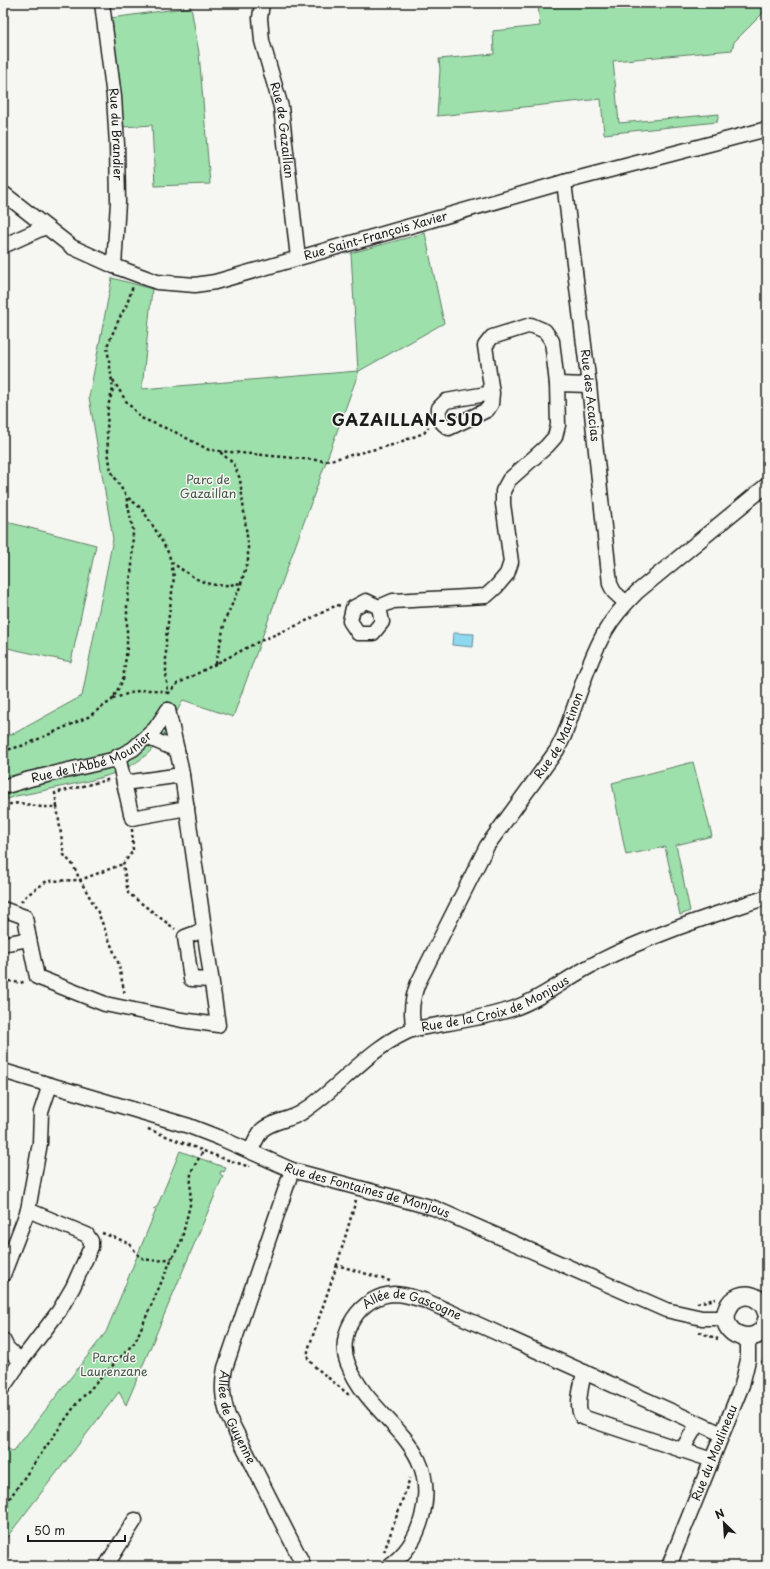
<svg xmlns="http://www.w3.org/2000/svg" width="770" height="1569" viewBox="0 0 770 1569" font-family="'Playpen Sans',sans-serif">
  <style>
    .green { fill: #9ee0ab; stroke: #5d7e64 }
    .water { fill: #8fd9f0; stroke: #618d9b }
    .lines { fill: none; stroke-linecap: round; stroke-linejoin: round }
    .minor-casing { stroke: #1c1c1c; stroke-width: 17 }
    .major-casing { stroke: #1c1c1c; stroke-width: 21 }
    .path { stroke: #1c1c1c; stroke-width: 2.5; stroke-dasharray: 3 3; stroke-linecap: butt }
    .minor { stroke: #f6f6f2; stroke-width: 14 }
    .major { stroke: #f6f6f2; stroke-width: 18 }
    .labels { text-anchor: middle; stroke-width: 3; stroke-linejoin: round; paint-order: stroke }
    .street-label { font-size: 12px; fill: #1c1c1c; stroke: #f6f6f2 }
    .park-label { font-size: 12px; fill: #435747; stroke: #f6f6f2 }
    .district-label { font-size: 16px; font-weight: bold; letter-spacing: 1px; fill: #1c1c1c; stroke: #f6f6f2 }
  </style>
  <rect width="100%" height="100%" fill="#f6f6f2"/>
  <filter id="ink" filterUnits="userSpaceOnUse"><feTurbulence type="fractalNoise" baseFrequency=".025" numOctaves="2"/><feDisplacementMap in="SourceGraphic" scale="8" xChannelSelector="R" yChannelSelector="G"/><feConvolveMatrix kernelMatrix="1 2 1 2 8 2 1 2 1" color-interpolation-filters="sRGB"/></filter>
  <g filter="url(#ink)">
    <!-- green -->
    <g class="green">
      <path d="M 547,3 L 767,3 L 767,9 L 734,42 L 732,50 L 613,61 L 619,123 L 719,114 L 717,122 L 604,134 L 601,99 L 437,116 L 440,70 L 439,59 L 494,54 L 493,31 L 540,26 L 538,4 Z"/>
      <path d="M 191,7 L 199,53 L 210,184 L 155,186 L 152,125 L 123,127 L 111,18 Z"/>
      <path d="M 425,233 L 444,323 L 359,371 L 233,717 L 183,700 C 176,713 169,728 160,740 C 138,770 104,778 69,785 C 51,789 33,793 16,796 L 3,801 L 3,738 L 17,732 L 82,696 L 113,539 L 89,397 L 112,278 L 152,289 L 142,389 L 358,371 L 351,253 Z"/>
      <path d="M 3,521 L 96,545 L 71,662 L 3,647 Z"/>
      <path d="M 693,762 L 712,836 L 676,845 L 690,911 L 680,915 L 665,847 L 626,855 L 612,783 Z"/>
      <path d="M 180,1151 L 226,1168 L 224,1172 L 221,1171 L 220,1174 L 223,1176 L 126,1405 L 119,1392 L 7,1537 L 3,1548 L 3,1445 L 13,1452 L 106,1332 L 156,1210 L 153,1209 L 157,1207 Z"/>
    </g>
    <!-- water -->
    <path class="water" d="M 453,633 L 474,634 L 473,647 L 452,645 Z"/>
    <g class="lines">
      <defs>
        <g id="minor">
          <path id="s1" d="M 102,3 L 114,97 L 117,145 L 118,202 L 114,266"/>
          <path id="s2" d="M 262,3 L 260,18 L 262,41 L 281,107 L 298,258"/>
          <path id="s3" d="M 564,182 L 589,385 L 610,584 L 614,592 L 626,603"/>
          <path id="s4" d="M 3,193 L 72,247 L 114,266 L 157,282 L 195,285 L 215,282 L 564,182 L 767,129"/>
          <path d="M 3,246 L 45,227"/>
          <path d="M 557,384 L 589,385"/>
          <path d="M 379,607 L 382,622 L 373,633 L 358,633 L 350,621 L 353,608 L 366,601 L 379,607 L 393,601 L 486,596 L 496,587 L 507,574 L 511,562 L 503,504 L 503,491 L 509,480 L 547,446 L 555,437 L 558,425 L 557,384 L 552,341 L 545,331 L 531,325 L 492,337 L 485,346 L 492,393 L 491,404 L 487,410 L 449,428 C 441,423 438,419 439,408 L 446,401 L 492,393"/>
          <path d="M 147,737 L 177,750"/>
          <path d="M 118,756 L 132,818 L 187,808"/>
          <path d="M 124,783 L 182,775"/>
          <path id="s5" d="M 3,787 L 30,779 L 112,760 L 133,749 L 155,729 L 168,710"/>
          <path d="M 3,909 L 25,917 L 29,939 L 3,944"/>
          <path d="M 204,930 L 185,937 L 191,979 L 211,980"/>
          <path d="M 29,939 L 37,977 L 105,1004 L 182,1020 L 218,1025 L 181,768 L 168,710"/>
          <path id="s6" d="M 414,1029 C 410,1013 412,998 418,983 L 487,846 L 557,750 L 564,736 C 577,702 588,661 606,630 C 614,616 626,603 637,592 L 767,485"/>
          <path id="s7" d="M 3,1071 L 189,1126 L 220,1138 L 292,1170 L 434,1208 L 666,1310 L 702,1318 L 726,1318"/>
          <path id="s8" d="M 250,1151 C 254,1145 257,1136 262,1130 C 272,1121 290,1120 301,1113 C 340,1088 371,1045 414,1029 C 446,1023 481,1019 512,1009 C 544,998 570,975 600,961 C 653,934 711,916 767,897"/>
          <path id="s9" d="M 292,1170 L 225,1368 C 221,1386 223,1400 228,1416 L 304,1566"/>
          <path d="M 3,1275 L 28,1210 L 40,1143 L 41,1112 L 50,1085"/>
          <path d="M 3,1340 L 7,1348 L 21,1361 L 59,1311 L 73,1287 L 91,1247 L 91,1241 L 87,1235 L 28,1210"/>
          <path d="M 584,1372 C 582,1384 575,1407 582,1417 L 712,1460"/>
          <path d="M 3,1387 L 21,1361"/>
          <path d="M 682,1450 L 695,1428 L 695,1423"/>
          <path d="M 106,1566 L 135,1520"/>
          <path id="s10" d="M 389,1566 C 406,1554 417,1537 422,1517 C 442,1441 371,1423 348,1364 C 335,1334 361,1295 394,1294 C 405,1294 416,1298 426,1301 L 722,1434"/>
          <path id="s11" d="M 669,1566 L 742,1385 L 748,1360 L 748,1337"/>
        </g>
        <path id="major" d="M 767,1313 C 764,1301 752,1292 739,1297 C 734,1299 730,1303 728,1308 C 715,1335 760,1351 767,1320"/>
      </defs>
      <!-- minor casing -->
      <use href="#minor" class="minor-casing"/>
      <!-- major casing -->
      <use href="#major" class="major-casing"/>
      <!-- path -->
      <g class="path">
        <path d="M 113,380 L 126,401 L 141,418 L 175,432 L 209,450 L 326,461 L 392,445 L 424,433 L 429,427"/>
        <path d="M 171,562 C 197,580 208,590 241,583"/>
        <path d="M 216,664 L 225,620 L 240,587 L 248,560 L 248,545 L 240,479 L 234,464 L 220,452"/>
        <path d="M 168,694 L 177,684 L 258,642 L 300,624 L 337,605 L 341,606"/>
        <path d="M 113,699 C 131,692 148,686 168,693 L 166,673 L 166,638 L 174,577 L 169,554 L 158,534 L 142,509 L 126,496"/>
        <path d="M 3,751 L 25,745 L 88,717 L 112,700 L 123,680 L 127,648 L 127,606 L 132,565 L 133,530 L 126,496 L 111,471 L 108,451 L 107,432 L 108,406 L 113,389 L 107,346 L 120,317 L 127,304 L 133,286"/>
        <path d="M 3,805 L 19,803 L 42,807 L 57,807 L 64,855 L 73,865 L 80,880 L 123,864"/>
        <path d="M 57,807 L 55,793 L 111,779"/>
        <path d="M 132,829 L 133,851 L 123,864 L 128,893 L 175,929"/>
        <path d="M 21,902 L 26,896 L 47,881 L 80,880 L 97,910 L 118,962 L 125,995"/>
        <path d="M 3,980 L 20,983 L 26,981"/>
        <path d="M 148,1129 L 219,1157 L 250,1167"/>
        <path d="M 356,1200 L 337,1265 L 390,1281"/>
        <path d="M 102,1233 L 129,1243 L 138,1255 L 144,1259 L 157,1261 L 172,1258"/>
        <path d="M 337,1265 L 308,1350 L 308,1358 L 313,1365 L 349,1395"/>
        <path d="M 697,1303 L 716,1299"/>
        <path d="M 699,1332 L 718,1339"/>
        <path d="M 762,1363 L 767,1351"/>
        <path d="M 3,1509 L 7,1502 L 77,1403 L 135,1342 L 172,1258 L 181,1242 L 190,1205 L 191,1172 L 203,1151"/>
        <path d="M 384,1552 L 410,1478"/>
      </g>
      <!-- minor -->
      <use href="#minor" class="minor"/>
      <!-- major -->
      <use href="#major" class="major"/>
    </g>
  </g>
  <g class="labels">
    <!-- street labels -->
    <g class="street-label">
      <text dy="4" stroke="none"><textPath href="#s2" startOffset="130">Rue de Gazaillan</textPath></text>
      <text dy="4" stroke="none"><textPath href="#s1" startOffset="132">Rue du Brandier</textPath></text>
      <text dy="4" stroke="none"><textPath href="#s4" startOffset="405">Rue Saint-François Xavier</textPath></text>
      <text dy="4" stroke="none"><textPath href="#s3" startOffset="215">Rue des Acacias</textPath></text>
      <text dy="4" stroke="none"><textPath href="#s6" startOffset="333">Rue de Martinon</textPath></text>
      <text dy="4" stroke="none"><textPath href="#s5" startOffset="94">Rue de l'Abbé Mounier</textPath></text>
      <text dy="4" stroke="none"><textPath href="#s8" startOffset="294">Rue de la Croix de Monjous</textPath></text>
      <text dy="4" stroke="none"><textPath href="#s7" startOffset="384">Rue des Fontaines de Monjous</textPath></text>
      <text dy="4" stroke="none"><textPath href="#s10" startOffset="354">Allée de Gascogne</textPath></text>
      <text dy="4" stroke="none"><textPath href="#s9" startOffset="261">Allée de Guyenne</textPath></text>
      <text dy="4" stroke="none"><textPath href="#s11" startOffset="122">Rue du Moulineau</textPath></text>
    </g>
    <!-- park labels -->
    <g class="park-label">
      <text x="208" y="484">Parc de<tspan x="208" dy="14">Gazaillan</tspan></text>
      <text x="114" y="1362">Parc de<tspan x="114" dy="14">Laurenzane</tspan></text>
    </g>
    <!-- district labels -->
    <g class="district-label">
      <text x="408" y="426">GAZAILLAN-SUD</text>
    </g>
  </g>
  <!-- margin -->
  <rect width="770" height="1569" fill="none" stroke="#f6f6f2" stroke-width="16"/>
  <rect x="8" y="8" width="754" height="1553" fill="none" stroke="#1c1c1c" stroke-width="1.5" filter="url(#ink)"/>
  <!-- north arrow -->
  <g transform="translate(724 1523) rotate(335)" stroke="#f6f6f2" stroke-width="3" paint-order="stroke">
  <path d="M0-3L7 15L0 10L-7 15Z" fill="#1c1c1c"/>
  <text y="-6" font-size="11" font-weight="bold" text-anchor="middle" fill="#1c1c1c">N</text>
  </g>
  <!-- scale -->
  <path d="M28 1535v6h97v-6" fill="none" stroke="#1c1c1c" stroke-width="2"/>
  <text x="34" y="1535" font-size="12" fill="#1c1c1c" stroke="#f6f6f2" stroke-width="3" paint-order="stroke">50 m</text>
</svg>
